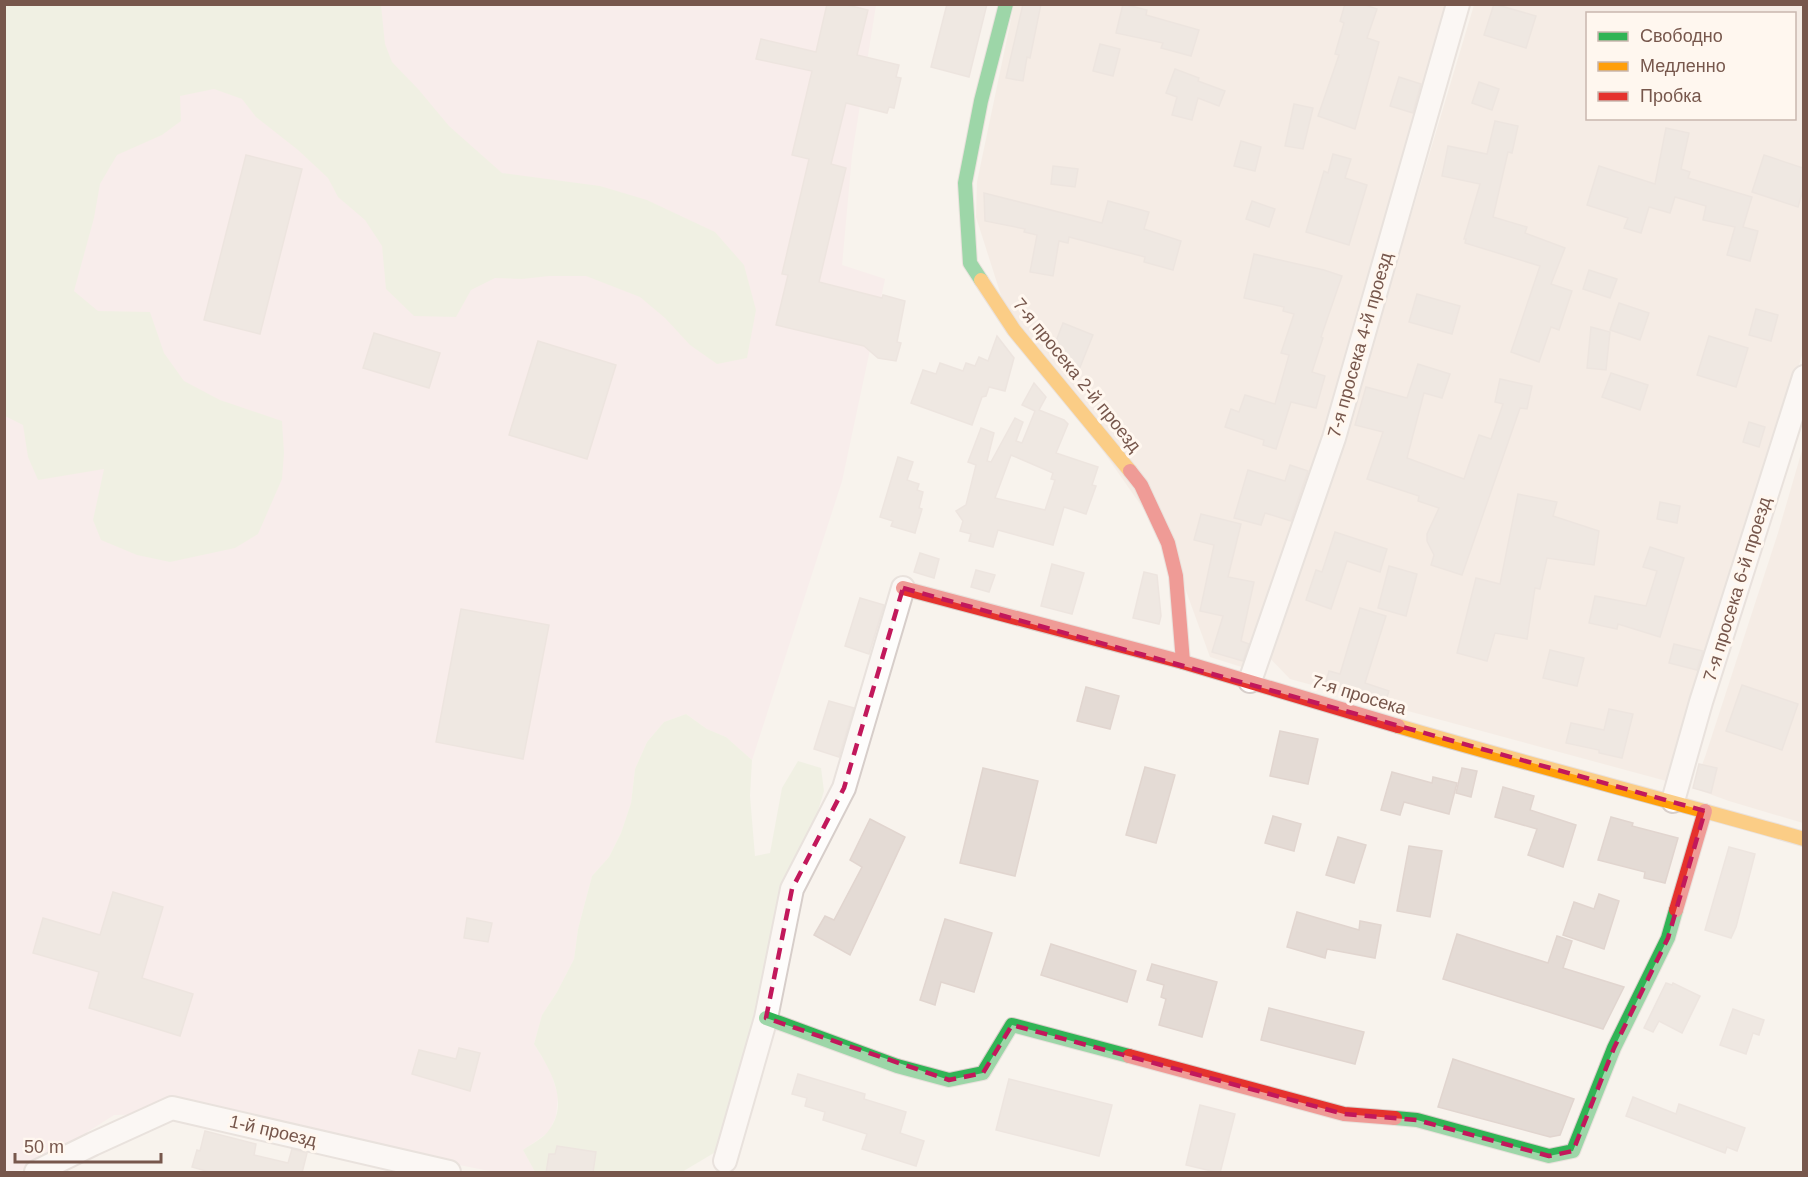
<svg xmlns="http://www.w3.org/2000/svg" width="1808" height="1177" viewBox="0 0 1808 1177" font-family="Arial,sans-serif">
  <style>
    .residential { fill: #f1e5db; fill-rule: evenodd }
    .medical { fill: #f9e6e8 }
    .green { fill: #e7eed8 }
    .building { fill: #e4dbd5; stroke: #e1d5cf; stroke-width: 1.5; fill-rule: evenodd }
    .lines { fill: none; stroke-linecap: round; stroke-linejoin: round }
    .street-casing { stroke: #d7ceca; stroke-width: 26 }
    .fast-casing { stroke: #d8cec9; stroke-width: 16 }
    .slow-casing { stroke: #d8cec9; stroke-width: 16 }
    .jam-casing { stroke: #d8cec9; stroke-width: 16 }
    .street { stroke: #fefdfc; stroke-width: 22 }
    .fast { stroke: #30b455; stroke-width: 14 }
    .slow { stroke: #ff9f0a; stroke-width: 14 }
    .jam { stroke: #e5322d; stroke-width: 14 }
    .marked { fill: none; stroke: #c2185b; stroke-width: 4.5; stroke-dasharray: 12 8; stroke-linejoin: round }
    .labels { text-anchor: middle; stroke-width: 6; stroke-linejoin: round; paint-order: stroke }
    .street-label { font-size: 18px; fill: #77574c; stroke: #fff7ef }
  </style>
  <rect width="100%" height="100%" fill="#f8f3ed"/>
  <!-- residential -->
  <g class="residential">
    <path d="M 1014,5 L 1453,5 L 1378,259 L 1353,331 L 1314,478 L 1248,669 L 1210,657 L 1185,588 L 1180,561 L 1007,314 L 976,217 L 977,182 Z"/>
    <path d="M 1474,5 L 1803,5 L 1803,352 L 1670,782 L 1290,679 L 1267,655 L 1296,584 L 1343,443 ZM 1588,14 L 1794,14 L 1794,118 L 1588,118 Z"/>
    <path d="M 1803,447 L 1803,823 L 1729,801 L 1693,788 L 1705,757 L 1778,533 Z"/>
  </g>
  <!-- medical -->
  <path class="medical" d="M 4,5 L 876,5 L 852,155 L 842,265 L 885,279 L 842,481 L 752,760 L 726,737 L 707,729 L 686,714 L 664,722 L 647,742 L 635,769 L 631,803 L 621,833 L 609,857 L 592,876 L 578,929 L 574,959 L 557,992 L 542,1015 L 534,1044 L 550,1070 L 558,1096 L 556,1116 L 549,1132 L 523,1150 L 535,1172 L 495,1172 L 196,1113 L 114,1115 L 29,1169 L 5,1172 Z"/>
  <!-- green -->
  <g class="green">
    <path d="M 5,4 L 381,5 L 385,44 L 392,62 L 419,90 L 449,126 L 502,173 L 600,186 L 647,200 L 715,232 L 744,265 L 756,310 L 747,358 L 717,364 L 690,345 L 665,318 L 640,297 L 586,276 L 549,276 L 522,279 L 495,278 L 471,290 L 456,317 L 414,316 L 386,289 L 382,246 L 365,220 L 338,197 L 328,178 L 298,150 L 256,117 L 242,99 L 214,89 L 180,96 L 181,121 L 162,135 L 117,155 L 100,184 L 94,218 L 74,291 L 98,311 L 150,312 L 164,353 L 184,381 L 220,400 L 282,421 L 284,453 L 282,479 L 258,534 L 235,548 L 170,562 L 137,555 L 101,540 L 93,520 L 104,469 L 38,480 L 28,457 L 23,425 L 5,416 Z"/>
    <path d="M 686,714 L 707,729 L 726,737 L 752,760 L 750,796 L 755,856 L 770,853 L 782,788 L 798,761 L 821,768 L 824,791 L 803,860 L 729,1144 L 682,1172 L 535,1172 L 523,1150 C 531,1144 544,1138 549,1130 C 570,1102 550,1069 534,1044 L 542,1015 L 557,992 L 574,959 L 578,929 L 592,876 L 609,857 L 621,833 L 631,803 L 635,769 L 647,742 L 664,722 Z"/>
  </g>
  <!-- building -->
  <g class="building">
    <path d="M 827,4 L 843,4 L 868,10 L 857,55 L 899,65 L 896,77 L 901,78 L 894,108 L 889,107 L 887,113 L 846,103 L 831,164 L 846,168 L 819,282 L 882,298 L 883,295 L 905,301 L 897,342 L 901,343 L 896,361 L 878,358 L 864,346 L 776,325 L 788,275 L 782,274 L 809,159 L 792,155 L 812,71 L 756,59 L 761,39 L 816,52 Z"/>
    <path d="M 947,4 L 987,4 L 969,77 L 931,67 Z"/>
    <path d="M 1023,4 L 1041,4 L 1030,58 L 1027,57 L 1023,81 L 1006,78 Z"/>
    <path d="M 1123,4 L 1147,10 L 1146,15 L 1199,30 L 1191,56 L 1161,48 L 1163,43 L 1116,33 Z"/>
    <path d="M 1345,4 L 1362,4 L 1377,9 L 1367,38 L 1379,42 L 1355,129 L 1318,116 L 1339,55 L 1335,54 L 1344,23 L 1340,21 Z"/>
    <path d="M 1494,4 L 1536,16 L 1526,48 L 1484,35 Z"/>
    <path d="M 1100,44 L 1120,49 L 1113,76 L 1093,71 Z"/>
    <path d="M 1175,69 L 1199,78 L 1198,81 L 1225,91 L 1219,106 L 1198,98 L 1192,120 L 1172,115 L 1177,97 L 1166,93 Z"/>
    <path d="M 1399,77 L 1421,84 L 1413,113 L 1390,106 Z"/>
    <path d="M 1479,82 L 1499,89 L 1492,110 L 1472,103 Z"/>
    <path d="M 1294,104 L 1313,108 L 1303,149 L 1285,146 Z"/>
    <path d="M 1495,121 L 1518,126 L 1512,153 L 1508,152 L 1493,217 L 1527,227 L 1525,233 L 1565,248 L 1551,284 L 1572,291 L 1559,330 L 1551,327 L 1539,362 L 1511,352 L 1540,266 L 1465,243 L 1466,239 L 1464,239 L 1480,184 L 1442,176 L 1448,146 L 1487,154 Z"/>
    <path d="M 1666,128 L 1689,133 L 1681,169 L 1690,172 L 1688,178 L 1752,197 L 1743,227 L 1758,231 L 1750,261 L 1727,255 L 1735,227 L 1703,220 L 1706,206 L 1675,197 L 1670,213 L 1649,207 L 1641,233 L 1624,228 L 1628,218 L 1587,205 L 1599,166 L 1655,184 Z"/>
    <path d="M 1241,141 L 1261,147 L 1255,171 L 1234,166 Z"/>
    <path d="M 1333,154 L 1351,159 L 1345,178 L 1367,185 L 1349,245 L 1306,232 L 1324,171 L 1328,173 Z"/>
    <path d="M 246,155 L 302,169 L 260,334 L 204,320 Z"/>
    <path d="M 1764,155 L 1803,168 L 1803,190 L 1798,207 L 1752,192 Z"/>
    <path d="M 1053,166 L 1078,169 L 1075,187 L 1051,184 Z"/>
    <path d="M 984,193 L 1102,223 L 1108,201 L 1149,212 L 1144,229 L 1181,241 L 1173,270 L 1144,262 L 1145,257 L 1069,237 L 1068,243 L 1059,241 L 1053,276 L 1030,272 L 1037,235 L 1024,232 L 1025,229 L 985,221 Z"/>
    <path d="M 1252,201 L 1275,209 L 1269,227 L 1246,219 Z"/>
    <path d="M 1254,254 L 1324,270 L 1342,276 L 1321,337 L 1323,338 L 1312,372 L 1325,376 L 1316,408 L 1291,402 L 1276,449 L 1263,445 L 1264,440 L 1225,427 L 1231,409 L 1239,412 L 1245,395 L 1275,404 L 1289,355 L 1281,353 L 1294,314 L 1283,311 L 1284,307 L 1244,298 Z"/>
    <path d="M 1589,270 L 1617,279 L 1610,298 L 1583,289 Z"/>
    <path d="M 1417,294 L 1460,306 L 1452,334 L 1409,322 Z"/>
    <path d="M 1619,303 L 1649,313 L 1640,340 L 1610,330 Z"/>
    <path d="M 1756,309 L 1778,315 L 1771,341 L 1749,335 Z"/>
    <path d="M 1063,323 L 1093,335 L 1076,377 L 1053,349 Z"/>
    <path d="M 1591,327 L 1610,332 L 1606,370 L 1587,368 Z"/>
    <path d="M 374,333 L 440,353 L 429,388 L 363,368 Z"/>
    <path d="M 997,336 L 1014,358 L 1005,391 L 989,387 L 986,396 L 982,397 L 972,425 L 911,403 L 923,370 L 936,374 L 940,363 L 963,371 L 966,363 L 975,366 L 979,357 L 988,361 Z"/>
    <path d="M 1709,336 L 1748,348 L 1736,387 L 1697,375 Z"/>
    <path d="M 538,341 L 616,365 L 587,459 L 509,435 Z"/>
    <path d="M 1418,364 L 1450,374 L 1442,398 L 1424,393 L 1407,458 L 1464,479 L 1479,435 L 1491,439 L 1503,404 L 1495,402 L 1500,379 L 1532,386 L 1527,409 L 1520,408 L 1462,575 L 1431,565 L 1434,555 L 1427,541 L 1427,534 L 1439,508 L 1418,501 L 1419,496 L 1367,479 L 1383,432 L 1355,425 L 1366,387 L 1407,398 Z"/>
    <path d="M 1611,373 L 1648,385 L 1640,410 L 1602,397 Z"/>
    <path d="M 1034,383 L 1046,397 L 1039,410 L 1064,420 L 1068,424 L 1056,453 L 1098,467 L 1092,485 L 1096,486 L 1086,514 L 1064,507 L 1053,545 L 998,530 L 993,547 L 969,541 L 971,534 L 960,531 L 963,521 L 956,511 L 966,505 L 976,465 L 968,462 L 981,428 L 994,433 L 987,461 L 991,462 L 1015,418 L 1023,422 L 1016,441 L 1022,443 L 1035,411 L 1022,405 ZM 1011,455 L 1053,473 L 1051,479 L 1055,480 L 1045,510 L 995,498 Z"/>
    <path d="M 1749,422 L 1765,427 L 1759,447 L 1743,442 Z"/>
    <path d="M 898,457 L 913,462 L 907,480 L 919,484 L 917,490 L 923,492 L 919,508 L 922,509 L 915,533 L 891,526 L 893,521 L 880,517 Z"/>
    <path d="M 1290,465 L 1308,471 L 1291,521 L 1265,513 L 1261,525 L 1234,518 L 1248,470 L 1285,481 Z"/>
    <path d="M 1518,494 L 1557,502 L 1553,516 L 1599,531 L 1594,565 L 1547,558 L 1540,589 L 1535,588 L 1527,639 L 1495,633 L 1487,661 L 1457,653 L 1476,578 L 1500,584 Z"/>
    <path d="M 1660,502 L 1680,506 L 1677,523 L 1657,519 Z"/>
    <path d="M 1201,514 L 1241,524 L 1228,577 L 1254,582 L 1241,641 L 1249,644 L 1243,661 L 1212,652 L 1223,616 L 1200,611 L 1214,545 L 1194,540 Z"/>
    <path d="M 1335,532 L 1387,549 L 1380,572 L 1347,561 L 1331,609 L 1306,600 L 1316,570 L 1322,572 Z"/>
    <path d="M 1650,547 L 1684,558 L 1660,637 L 1618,624 L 1617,629 L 1589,623 L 1595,596 L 1646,606 L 1657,571 L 1643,567 Z"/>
    <path d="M 920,553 L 939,559 L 934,578 L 914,572 Z"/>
    <path d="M 1052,564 L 1084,573 L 1072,614 L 1041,606 Z"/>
    <path d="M 1389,566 L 1417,574 L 1406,616 L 1378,608 Z"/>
    <path d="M 976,570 L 995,575 L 989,592 L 971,587 Z"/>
    <path d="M 1144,572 L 1157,575 L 1161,616 L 1159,624 L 1133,618 Z"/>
    <path d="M 860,598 L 884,605 L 869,654 L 845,646 Z"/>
    <path d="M 1360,608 L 1386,616 L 1365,683 L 1389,691 L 1385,703 L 1325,685 L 1329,671 L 1340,674 Z"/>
    <path d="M 461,609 L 549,625 L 523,759 L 436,742 Z"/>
    <path d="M 1674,644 L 1703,651 L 1697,670 L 1669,663 Z"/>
    <path d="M 1550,650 L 1584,658 L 1577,686 L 1543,678 Z"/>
    <path d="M 1742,685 L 1798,704 L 1782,750 L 1726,731 Z"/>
    <path d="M 1086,687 L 1119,696 L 1110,729 L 1077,721 Z"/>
    <path d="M 829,701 L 854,708 L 839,757 L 814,749 Z"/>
    <path d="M 1609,709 L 1633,714 L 1622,758 L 1599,753 L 1599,750 L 1566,743 L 1571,723 L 1604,730 Z"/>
    <path d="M 1280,731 L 1318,739 L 1308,784 L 1270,776 Z"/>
    <path d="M 1699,764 L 1717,768 L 1711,793 L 1693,788 Z"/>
    <path d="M 1145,767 L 1175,775 L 1156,843 L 1126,835 Z"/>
    <path d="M 983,768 L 1038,781 L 1015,876 L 960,863 Z"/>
    <path d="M 1462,768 L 1477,771 L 1471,797 L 1456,793 Z"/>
    <path d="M 1392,772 L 1432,783 L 1433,777 L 1457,783 L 1449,814 L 1404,802 L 1400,815 L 1381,810 Z"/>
    <path d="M 1503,787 L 1534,796 L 1530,810 L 1576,825 L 1563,867 L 1528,855 L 1537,829 L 1495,817 Z"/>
    <path d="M 1273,816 L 1301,824 L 1294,851 L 1265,843 Z"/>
    <path d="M 1611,817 L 1633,823 L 1632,826 L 1678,838 L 1665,883 L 1644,878 L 1645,872 L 1598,860 Z"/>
    <path d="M 870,819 L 905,837 L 850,955 L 814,935 L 825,916 L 834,920 L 862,867 L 850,860 Z"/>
    <path d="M 1338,837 L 1366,845 L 1354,883 L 1326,875 Z"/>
    <path d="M 1409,846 L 1442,851 L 1430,917 L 1397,911 Z"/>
    <path d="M 1729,847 L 1755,854 L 1736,927 L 1731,938 L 1705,930 Z"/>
    <path d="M 113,892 L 163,907 L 142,978 L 193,994 L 180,1036 L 89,1008 L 99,972 L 33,953 L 43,918 L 100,935 Z"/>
    <path d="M 1599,894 L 1619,901 L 1604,949 L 1563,935 L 1574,902 L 1594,909 Z"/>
    <path d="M 1297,912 L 1359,930 L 1360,921 L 1381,925 L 1375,958 L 1327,949 L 1325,958 L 1287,947 Z"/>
    <path d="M 467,918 L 492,923 L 488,942 L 464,938 Z"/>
    <path d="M 945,919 L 992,933 L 974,992 L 941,982 L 935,1005 L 920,1000 Z"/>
    <path d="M 1457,934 L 1548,963 L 1557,936 L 1572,941 L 1563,968 L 1624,987 L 1603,1029 L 1443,979 Z"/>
    <path d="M 1051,944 L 1136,971 L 1127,1002 L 1041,975 Z"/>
    <path d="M 1152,964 L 1217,982 L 1202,1037 L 1159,1025 L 1166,999 L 1161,997 L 1164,985 L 1147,980 Z"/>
    <path d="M 1666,983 L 1672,985 L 1673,983 L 1700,996 L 1682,1033 L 1659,1021 L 1653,1032 L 1644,1028 Z"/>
    <path d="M 1269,1008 L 1364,1032 L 1355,1064 L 1261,1040 Z"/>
    <path d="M 1733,1009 L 1764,1020 L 1759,1035 L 1753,1033 L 1746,1054 L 1720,1045 Z"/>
    <path d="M 459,1048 L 480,1053 L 470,1091 L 412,1074 L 419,1050 L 456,1059 Z"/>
    <path d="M 1453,1059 L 1574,1099 L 1560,1135 L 1550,1137 L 1438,1107 Z"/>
    <path d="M 798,1074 L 865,1094 L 864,1099 L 906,1112 L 900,1133 L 924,1141 L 916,1166 L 862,1149 L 867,1134 L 823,1120 L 825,1112 L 805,1106 L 807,1098 L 792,1094 Z"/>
    <path d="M 1009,1079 L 1112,1105 L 1099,1156 L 996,1130 Z"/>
    <path d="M 1633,1097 L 1676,1114 L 1679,1104 L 1745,1128 L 1737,1151 L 1727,1147 L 1725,1153 L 1626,1116 Z"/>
    <path d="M 1200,1105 L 1235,1114 L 1220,1173 L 1186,1165 Z"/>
    <path d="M 205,1131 L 256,1144 L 254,1155 L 288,1163 L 292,1149 L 307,1153 L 302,1173 L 213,1173 L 192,1167 L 197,1150 L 200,1151 Z"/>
    <path d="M 557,1146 L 596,1152 L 593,1173 L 546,1173 L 549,1154 L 555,1154 Z"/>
  </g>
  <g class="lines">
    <defs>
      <g id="street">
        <path d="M 1250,681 L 1334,438 L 1458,4"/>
        <path d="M 1673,801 L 1701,702 L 1804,377"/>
        <path d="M 725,1161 L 766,1018 L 792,889 L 844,788 L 903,588"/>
        <path d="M 36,1172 L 93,1144 L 172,1108 L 449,1172"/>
      </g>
      <g id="fast">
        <path d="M 981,280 L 970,263 L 965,183 L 981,101 L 1006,4"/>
        <path d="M 766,1018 L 897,1066 L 949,1080 L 983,1073 L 1012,1025 L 1129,1056"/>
        <path d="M 1395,1118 L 1417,1120 L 1549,1156 L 1573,1151 L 1614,1048 L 1668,938 L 1676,910"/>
      </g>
      <g id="slow">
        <path d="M 981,280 L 1014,330 L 1130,471"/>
        <path d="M 1398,726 C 1533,766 1669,800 1804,839"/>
      </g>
      <g id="jam">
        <path d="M 1130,471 L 1141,485 L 1168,543 L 1176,576 L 1183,662"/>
        <path d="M 903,588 L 1183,662 L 1398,726"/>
        <path d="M 1676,910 L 1705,811"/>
        <path d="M 1129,1056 L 1344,1114 L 1395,1118"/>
      </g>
    </defs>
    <!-- street casing -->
    <use href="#street" class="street-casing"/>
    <!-- fast casing -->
    <use href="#fast" class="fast-casing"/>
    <!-- slow casing -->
    <use href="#slow" class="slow-casing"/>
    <!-- jam casing -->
    <use href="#jam" class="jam-casing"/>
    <!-- street -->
    <use href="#street" class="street"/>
    <!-- fast -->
    <use href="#fast" class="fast"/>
    <!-- slow -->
    <use href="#slow" class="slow"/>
    <!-- jam -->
    <use href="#jam" class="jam"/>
  </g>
  <!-- marked area -->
  <path d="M0 0H1808V1177H0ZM 903,588 L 1705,811 L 1668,938 L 1614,1048 L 1573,1151 L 1549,1156 L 1417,1120 L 1344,1114 L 1012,1025 L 983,1073 L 949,1080 L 766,1018 L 792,889 L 844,788 Z" fill="#f8f3ed" fill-opacity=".55" fill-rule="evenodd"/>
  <path class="marked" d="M 903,588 L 1705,811 L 1668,938 L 1614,1048 L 1573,1151 L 1549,1156 L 1417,1120 L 1344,1114 L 1012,1025 L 983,1073 L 949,1080 L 766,1018 L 792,889 L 844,788 Z"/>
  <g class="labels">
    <!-- street labels -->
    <g class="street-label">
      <text transform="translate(1360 345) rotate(-74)" y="6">7-я просека 4-й проезд</text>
      <text transform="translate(1077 375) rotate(51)" y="6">7-я просека 2-й проезд</text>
      <text transform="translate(1737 589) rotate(-73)" y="6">7-я просека 6-й проезд</text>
      <text transform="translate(1359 695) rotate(17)" y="6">7-я просека</text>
      <text transform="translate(273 1131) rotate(13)" y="6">1-й проезд</text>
    </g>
  </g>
  <!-- border -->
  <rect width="1808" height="1177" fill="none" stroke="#77574c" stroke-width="12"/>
  <!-- legend -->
  <rect x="1586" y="12" width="210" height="108" fill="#fff7ef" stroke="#c9b7ae" stroke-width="1.5"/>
  <rect x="1598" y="32" width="30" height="9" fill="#30b455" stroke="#c9b7ae" stroke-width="1.5"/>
  <text x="1640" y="42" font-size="18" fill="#77574c">Свободно</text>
  <rect x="1598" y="62" width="30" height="9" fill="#ff9f0a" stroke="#c9b7ae" stroke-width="1.5"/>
  <text x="1640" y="72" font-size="18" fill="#77574c">Медленно</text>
  <rect x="1598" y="92" width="30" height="9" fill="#e5322d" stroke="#c9b7ae" stroke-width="1.5"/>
  <text x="1640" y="102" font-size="18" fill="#77574c">Пробка</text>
  <!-- scale -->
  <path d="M15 1153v9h146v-9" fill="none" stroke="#77574c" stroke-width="3"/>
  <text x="24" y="1153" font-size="18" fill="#77574c" stroke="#fff7ef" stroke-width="4.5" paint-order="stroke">50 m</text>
</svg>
